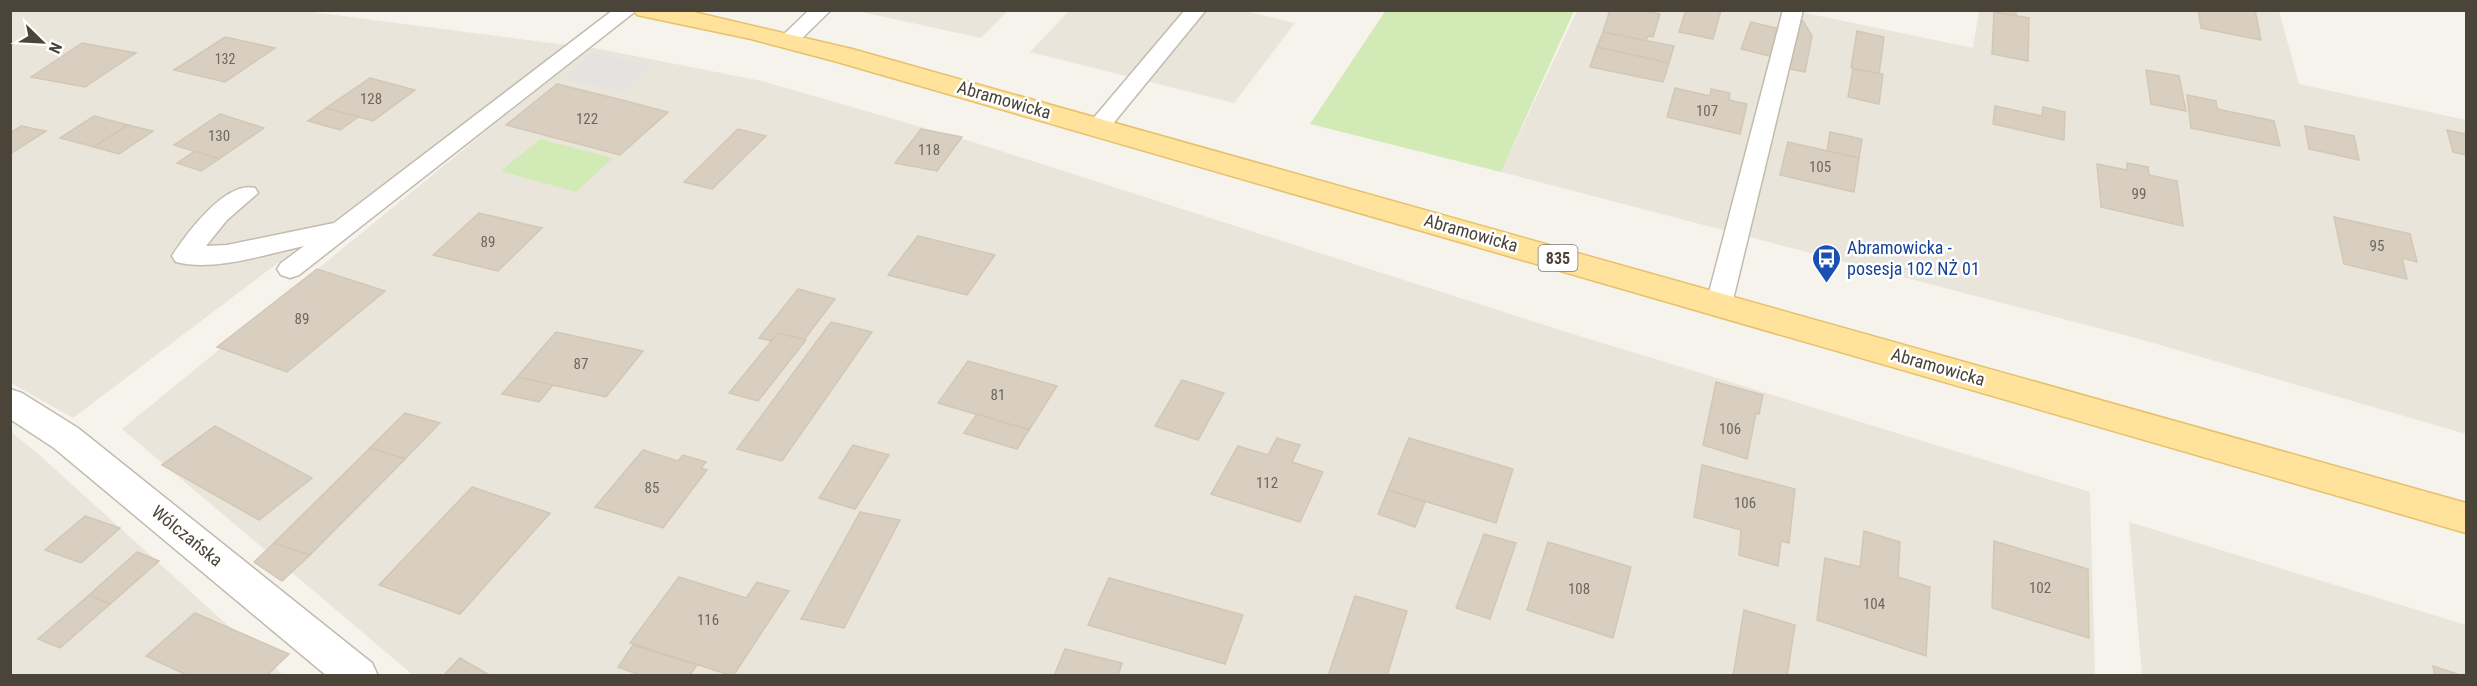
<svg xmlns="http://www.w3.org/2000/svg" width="2477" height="686" viewBox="0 0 2477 686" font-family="'Roboto Condensed',sans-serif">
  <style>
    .residential { fill: #eae5da }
    .green { fill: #d2eab5 }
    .parking { fill: #e5e3e0 }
    .building { fill: #d8cfc1; stroke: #d3c7b4; stroke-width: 1.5 }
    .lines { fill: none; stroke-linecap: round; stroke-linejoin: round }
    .lane-casing { stroke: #c2bbae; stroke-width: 3 }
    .street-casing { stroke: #c2bbae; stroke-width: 3 }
    .primary-casing { stroke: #e6c16a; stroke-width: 3 }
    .lane { fill: #fff; fill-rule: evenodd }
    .street { fill: #fff; fill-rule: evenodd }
    .primary { fill: #ffe39c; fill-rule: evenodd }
    .labels { text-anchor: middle; stroke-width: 5; stroke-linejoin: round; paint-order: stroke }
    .far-number-label { font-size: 14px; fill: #6e675b }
    .number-label { font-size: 15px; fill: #6e675b }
    .shield { fill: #fff; stroke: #817c74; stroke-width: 1.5 }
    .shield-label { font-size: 16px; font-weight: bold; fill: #4b4439 }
    .street-label { font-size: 18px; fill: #4b4439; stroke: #fff }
    .transit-label { font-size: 18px; fill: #164399; stroke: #fff; text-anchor: start }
  </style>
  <rect width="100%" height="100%" fill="#f6f3ec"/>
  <!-- residential -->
  <g class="residential">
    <path d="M 297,10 L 566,45 L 73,418 L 11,383 L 11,11 Z"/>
    <path d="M 857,11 L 1008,10 L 1008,11 L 981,38 Z"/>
    <path d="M 1069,11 L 1245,11 L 1295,23 L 1234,103 L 1030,52 Z"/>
    <path d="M 1577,11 L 1796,11 L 1973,48 L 1979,11 L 2279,11 L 2299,84 L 2466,120 L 2466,434 L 2136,338 L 1501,172 Z"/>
    <path d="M 589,47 L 762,81 L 973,142 L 1560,330 L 2090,492 L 2095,675 L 413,675 L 122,429 Z"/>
    <path d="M 10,431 L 37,453 L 283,675 L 11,675 Z"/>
    <path d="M 2129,522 L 2466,625 L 2466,675 L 2142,675 Z"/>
  </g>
  <!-- green -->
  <g class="green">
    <path d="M 1386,10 L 1574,11 L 1501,172 L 1310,124 Z"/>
    <path d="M 540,139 L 613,158 L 576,192 L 501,171 Z"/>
  </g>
  <!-- parking -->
  <path class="parking" d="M 593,53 L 652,65 L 623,92 L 563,79 Z"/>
  <!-- building -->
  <g class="building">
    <path d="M 1610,10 L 1643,10 L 1660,14 L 1653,37 L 1648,36 L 1646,41 L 1603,32 Z"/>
    <path d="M 1686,10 L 1721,10 L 1713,39 L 1679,32 Z"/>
    <path d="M 1994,10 L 2016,10 L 2016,16 L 1994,12 Z"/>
    <path d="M 2198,10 L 2255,10 L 2261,40 L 2201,28 Z"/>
    <path d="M 1994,12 L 2029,18 L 2028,61 L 1992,54 Z"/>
    <path d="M 1796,20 L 1803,21 L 1812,36 L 1805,72 L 1786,68 Z"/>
    <path d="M 1751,22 L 1780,29 L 1770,56 L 1741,49 Z"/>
    <path d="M 1857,31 L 1884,37 L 1879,74 L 1851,68 Z"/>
    <path d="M 1603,32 L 1674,46 L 1669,63 L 1597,47 Z"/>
    <path d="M 225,37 L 275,48 L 225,82 L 174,70 Z"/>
    <path d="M 82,43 L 136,53 L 85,87 L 31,77 Z"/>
    <path d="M 1597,47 L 1669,63 L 1663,82 L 1590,67 Z"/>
    <path d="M 1853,69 L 1883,74 L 1879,104 L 1848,97 Z"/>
    <path d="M 2146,70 L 2179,76 L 2186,111 L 2151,104 Z"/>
    <path d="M 370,78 L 415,90 L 373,121 L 326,108 Z"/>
    <path d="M 557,84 L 626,101 L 668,112 L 620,155 L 506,125 Z"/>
    <path d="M 1675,88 L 1710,96 L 1711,89 L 1730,93 L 1729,100 L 1747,104 L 1740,134 L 1667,117 Z"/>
    <path d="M 2187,95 L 2216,101 L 2217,109 L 2274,121 L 2280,146 L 2191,128 Z"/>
    <path d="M 1995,106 L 2042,116 L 2043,107 L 2065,112 L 2064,140 L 1993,124 Z"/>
    <path d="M 326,108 L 358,117 L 340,130 L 308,121 Z"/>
    <path d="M 220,114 L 264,128 L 219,159 L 174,145 Z"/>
    <path d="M 94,116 L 128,125 L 94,147 L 60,138 Z"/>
    <path d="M 128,125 L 153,131 L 119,154 L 94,147 Z"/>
    <path d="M 21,126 L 46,131 L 10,154 L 10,133 Z"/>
    <path d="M 2305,126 L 2354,136 L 2359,160 L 2309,149 Z"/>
    <path d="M 738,129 L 766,136 L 712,189 L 684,182 Z"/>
    <path d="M 921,129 L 962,137 L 937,171 L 895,163 Z"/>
    <path d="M 2447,130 L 2466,134 L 2466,155 L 2453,152 Z"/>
    <path d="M 1830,132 L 1862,139 L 1859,158 L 1827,151 Z"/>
    <path d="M 1788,142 L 1859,158 L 1854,192 L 1780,175 Z"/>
    <path d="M 195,151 L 219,159 L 201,171 L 177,163 Z"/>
    <path d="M 2127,163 L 2148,167 L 2149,175 L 2177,181 L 2183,226 L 2101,207 L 2097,164 L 2127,170 Z"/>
    <path d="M 479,213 L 542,228 L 498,271 L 433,255 Z"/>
    <path d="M 2334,217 L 2410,234 L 2417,262 L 2402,258 L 2407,279 L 2344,264 Z"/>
    <path d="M 918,236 L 995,255 L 967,295 L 888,275 Z"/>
    <path d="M 317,269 L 385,291 L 287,372 L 217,347 Z"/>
    <path d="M 798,289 L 835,299 L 804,340 L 778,333 L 771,341 L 759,338 Z"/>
    <path d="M 831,322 L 872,332 L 782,461 L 737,449 Z"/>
    <path d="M 556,332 L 643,351 L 606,397 L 517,377 Z"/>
    <path d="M 778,333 L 806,340 L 758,401 L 729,393 Z"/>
    <path d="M 968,361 L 1057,386 L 1029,430 L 938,403 Z"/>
    <path d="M 517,377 L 553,385 L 539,402 L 502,394 Z"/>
    <path d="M 1182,380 L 1224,393 L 1198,440 L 1155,426 Z"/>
    <path d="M 1716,382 L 1763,395 L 1759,414 L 1756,413 L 1747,459 L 1703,445 Z"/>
    <path d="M 405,413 L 440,423 L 405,459 L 370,448 Z"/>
    <path d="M 977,414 L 1029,430 L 1017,449 L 964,433 Z"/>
    <path d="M 215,426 L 312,478 L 259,520 L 162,465 Z"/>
    <path d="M 1277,438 L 1300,445 L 1292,462 L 1323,472 L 1300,522 L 1211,494 L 1238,446 L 1268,455 Z"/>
    <path d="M 1409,438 L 1513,469 L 1496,523 L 1388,490 Z"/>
    <path d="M 853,445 L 889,455 L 855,509 L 819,498 Z"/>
    <path d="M 370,448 L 405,459 L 310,555 L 274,543 Z"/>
    <path d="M 643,450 L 678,461 L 683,455 L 706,462 L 701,468 L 707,470 L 663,528 L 595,507 Z"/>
    <path d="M 1702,465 L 1795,489 L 1789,543 L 1781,541 L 1778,566 L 1739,555 L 1741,530 L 1694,517 Z"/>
    <path d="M 472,487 L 550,513 L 460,614 L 379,585 Z"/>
    <path d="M 1388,490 L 1425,502 L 1415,527 L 1378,514 Z"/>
    <path d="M 860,512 L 900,520 L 844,628 L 801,619 Z"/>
    <path d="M 85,516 L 120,528 L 81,563 L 45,550 Z"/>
    <path d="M 1864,531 L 1900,542 L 1898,577 L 1930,587 L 1926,656 L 1817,620 L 1825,558 L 1860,567 Z"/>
    <path d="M 1484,534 L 1516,543 L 1490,619 L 1456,608 Z"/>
    <path d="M 1994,541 L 2088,569 L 2089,638 L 1992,608 Z"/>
    <path d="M 1548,542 L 1631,567 L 1613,638 L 1527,610 Z"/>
    <path d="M 274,543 L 310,555 L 282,581 L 254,562 Z"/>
    <path d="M 137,552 L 159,561 L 110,604 L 89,595 Z"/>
    <path d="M 679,577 L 746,598 L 757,582 L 789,591 L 733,676 L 630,643 Z"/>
    <path d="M 1109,578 L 1243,615 L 1225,664 L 1088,625 Z"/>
    <path d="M 89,595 L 110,604 L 60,648 L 38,639 Z"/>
    <path d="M 1355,596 L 1407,611 L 1387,676 L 1328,676 Z"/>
    <path d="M 1744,610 L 1795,625 L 1787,676 L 1733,676 Z"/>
    <path d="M 195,613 L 289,654 L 266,676 L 189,676 L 146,656 Z"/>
    <path d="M 633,645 L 697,665 L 689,676 L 643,676 L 618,667 Z"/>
    <path d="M 1065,649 L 1122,663 L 1118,676 L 1054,676 Z"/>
    <path d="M 460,658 L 491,676 L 443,676 Z"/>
    <path d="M 2433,666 L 2463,676 L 2435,676 Z"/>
  </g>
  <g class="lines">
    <defs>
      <g id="lane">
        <path d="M 613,10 L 637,10 L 299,275 L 290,278 L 281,275 L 277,269 L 281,263 L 304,246 C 267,254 213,272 176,262 L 172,256 C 186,234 226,180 255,188 L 258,193 L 227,220 L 206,246 L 227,245 L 334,223 Z"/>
        <path d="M 809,10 L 831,10 L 795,45 L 781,45 L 777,41 L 781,37 Z"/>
        <path d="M 1185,10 L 1206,10 L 1107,131 L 1091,131 L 1088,126 L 1091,121 Z"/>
        <path d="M 1783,10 L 1803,10 L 1732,304 L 1728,310 L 1719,313 L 1710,310 L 1706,304 Z"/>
      </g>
      <path id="street" d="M 10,389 L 22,393 L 78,428 L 372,663 L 378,676 L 327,676 L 54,448 L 10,419 Z"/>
      <path id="primary" d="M 634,10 L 685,10 L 852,49 L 2466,503 L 2466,533 L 834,61 L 751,39 L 637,15 Z"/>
    </defs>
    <!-- lane casing -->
    <use href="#lane" class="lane-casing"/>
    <!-- street casing -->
    <use href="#street" class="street-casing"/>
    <!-- primary casing -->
    <use href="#primary" class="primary-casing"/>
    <!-- lane -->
    <use href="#lane" class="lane"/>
    <!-- street -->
    <use href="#street" class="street"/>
    <!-- primary -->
    <use href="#primary" class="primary"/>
  </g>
  <!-- icons -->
  <defs>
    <symbol id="bus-pin" viewBox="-11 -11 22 30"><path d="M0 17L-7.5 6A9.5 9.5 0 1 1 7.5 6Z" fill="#1a4fb4" stroke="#fff"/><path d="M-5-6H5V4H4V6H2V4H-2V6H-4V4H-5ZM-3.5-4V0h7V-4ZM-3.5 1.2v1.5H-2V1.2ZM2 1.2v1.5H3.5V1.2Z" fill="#fff"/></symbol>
  </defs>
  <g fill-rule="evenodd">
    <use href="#bus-pin" x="1810" y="242" width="33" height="45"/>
  </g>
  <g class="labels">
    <!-- far-number labels -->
    <g class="far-number-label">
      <text x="225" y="64">132</text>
    </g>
    <!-- number labels -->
    <g class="number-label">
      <text x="371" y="104">128</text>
      <text x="1707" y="116">107</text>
      <text x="587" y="124">122</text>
      <text x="219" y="141">130</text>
      <text x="929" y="155">118</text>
      <text x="1820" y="172">105</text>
      <text x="2139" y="199">99</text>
      <text x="488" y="247">89</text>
      <text x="2377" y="251">95</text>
      <text x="302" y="324">89</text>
      <text x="581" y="369">87</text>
      <text x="998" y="400">81</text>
      <text x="1730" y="434">106</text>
      <text x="1267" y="488">112</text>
      <text x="652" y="493">85</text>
      <text x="1745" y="508">106</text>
      <text x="2040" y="593">102</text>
      <text x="1579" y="594">108</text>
      <text x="1874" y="609">104</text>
      <text x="708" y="625">116</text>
    </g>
    <!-- shield labels -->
    <rect class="shield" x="1538.5" y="245" width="39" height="26" rx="4.5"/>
    <g class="shield-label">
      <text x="1558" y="264">835</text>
    </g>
    <!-- street labels -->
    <g class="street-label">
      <text transform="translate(1004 100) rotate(16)" y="6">Abramowicka</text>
      <text transform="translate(1471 233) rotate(16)" y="6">Abramowicka</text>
      <text transform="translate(1938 367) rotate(16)" y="6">Abramowicka</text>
      <text transform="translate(187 536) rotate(39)" y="6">Wólczańska</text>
    </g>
    <!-- transit labels -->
    <g class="transit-label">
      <text x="1847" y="254">Abramowicka -<tspan x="1847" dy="21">posesja 102 NŻ 01</tspan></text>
    </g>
  </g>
  <!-- border -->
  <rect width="2477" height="686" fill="none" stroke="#4b4439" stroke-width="24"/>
  <!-- north arrow -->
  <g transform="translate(42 42) rotate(114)" stroke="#ffffff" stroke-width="4.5" paint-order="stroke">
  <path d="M0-4.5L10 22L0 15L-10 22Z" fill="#4b4439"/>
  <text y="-9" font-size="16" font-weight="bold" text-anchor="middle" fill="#4b4439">N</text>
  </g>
</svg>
